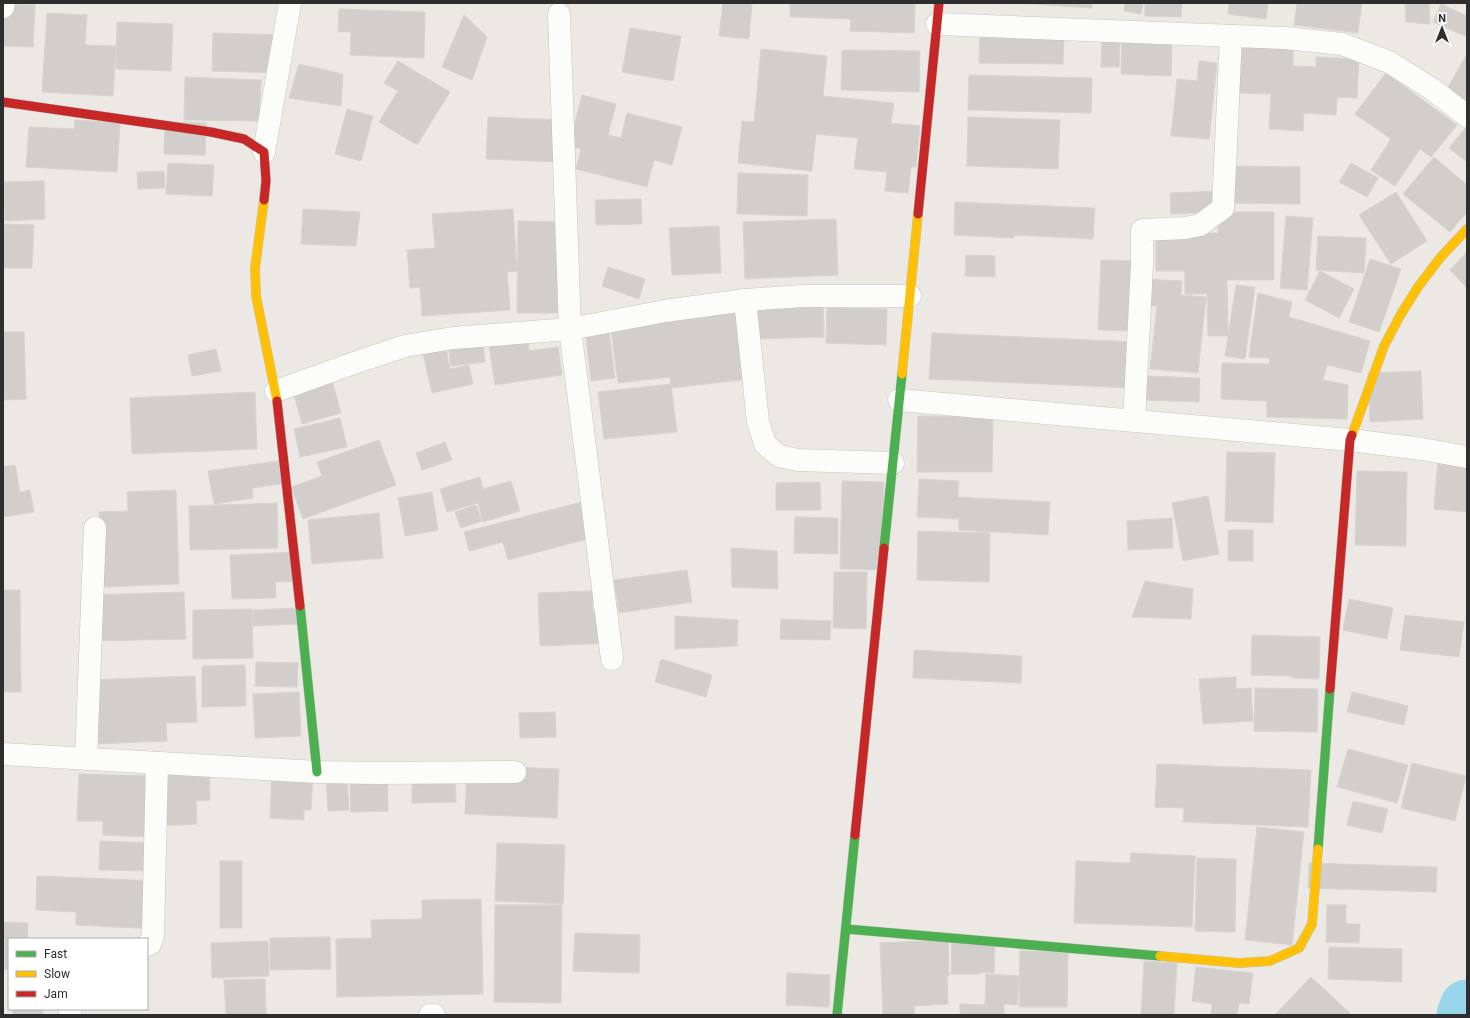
<svg xmlns="http://www.w3.org/2000/svg" width="1470" height="1018" viewBox="0 0 1470 1018" font-family="Roboto,sans-serif">
  <style>
    .lines { fill: none; stroke-linecap: round; stroke-linejoin: round }
    .river { stroke: #99d6ec; stroke-width: 55 }
    .building { fill: #d1cecb; stroke: #d7d4d0 }
    .street-casing { stroke: #c5c4c5; stroke-width: 23 }
    .fast-casing { stroke: #c5c4c5; stroke-width: 10 }
    .slow-casing { stroke: #c5c4c5; stroke-width: 10 }
    .jam-casing { stroke: #c5c4c5; stroke-width: 10 }
    .street { stroke: #fcfcfb; stroke-width: 22 }
    .fast { stroke: #4caf50; stroke-width: 9 }
    .slow { stroke: #ffc107; stroke-width: 9 }
    .jam { stroke: #c62828; stroke-width: 9 }
  </style>
  <rect width="100%" height="100%" fill="#ece8e4"/>
  <g class="lines">
    <!-- river -->
    <path class="river" d="M 1464,1015 L 1467,1007"/>
  </g>
  <!-- building -->
  <g class="building">
    <path d="M 723,3 L 752,3 L 749,39 L 719,36 Z"/>
    <path d="M 790,3 L 915,3 L 914,33 L 850,31 L 851,19 L 790,17 Z"/>
    <path d="M 1019,3 L 1092,3 L 1092,8 Z"/>
    <path d="M 1125,3 L 1143,3 L 1141,14 L 1124,11 Z"/>
    <path d="M 1145,3 L 1182,3 L 1181,17 L 1145,16 Z"/>
    <path d="M 1229,3 L 1268,3 L 1266,19 L 1228,14 Z"/>
    <path d="M 1297,3 L 1332,4 L 1333,3 L 1362,3 L 1358,33 L 1294,25 Z"/>
    <path d="M 1405,3 L 1429,3 L 1430,24 L 1406,22 Z"/>
    <path d="M 3,4 L 35,5 L 33,47 L 3,46 Z"/>
    <path d="M 1441,4 L 1467,16 L 1467,31 L 1465,36 L 1433,22 Z"/>
    <path d="M 339,9 L 425,12 L 424,58 L 350,55 L 351,32 L 338,32 Z"/>
    <path d="M 47,13 L 87,15 L 85,45 L 116,46 L 113,96 L 42,92 Z"/>
    <path d="M 464,15 L 487,37 L 472,80 L 442,67 Z"/>
    <path d="M 117,22 L 173,24 L 171,71 L 116,69 Z"/>
    <path d="M 630,28 L 681,36 L 673,81 L 622,72 Z"/>
    <path d="M 980,28 L 1064,29 L 1063,64 L 979,63 Z"/>
    <path d="M 213,33 L 285,35 L 283,73 L 212,71 Z"/>
    <path d="M 1102,37 L 1120,37 L 1119,67 L 1101,67 Z"/>
    <path d="M 1122,37 L 1172,39 L 1171,76 L 1121,74 Z"/>
    <path d="M 1241,43 L 1293,46 L 1293,66 L 1316,67 L 1316,57 L 1359,59 L 1357,98 L 1337,97 L 1336,115 L 1304,113 L 1303,131 L 1269,129 L 1271,94 L 1239,93 Z"/>
    <path d="M 761,49 L 827,56 L 823,96 L 894,103 L 891,123 L 920,126 L 916,167 L 911,167 L 908,193 L 885,191 L 887,172 L 854,169 L 858,138 L 816,134 L 812,171 L 738,163 L 742,121 L 754,122 Z"/>
    <path d="M 842,50 L 920,51 L 919,92 L 841,90 Z"/>
    <path d="M 1467,54 L 1467,105 L 1445,93 Z"/>
    <path d="M 398,61 L 450,92 L 417,145 L 379,122 L 398,91 L 384,83 Z"/>
    <path d="M 1199,61 L 1217,63 L 1209,139 L 1171,136 L 1177,79 L 1197,81 Z"/>
    <path d="M 299,64 L 343,74 L 341,106 L 289,98 Z"/>
    <path d="M 1386,73 L 1457,125 L 1431,157 L 1420,149 L 1395,186 L 1371,170 L 1391,139 L 1355,114 Z"/>
    <path d="M 969,75 L 1092,78 L 1091,113 L 968,110 Z"/>
    <path d="M 185,77 L 261,80 L 259,121 L 184,120 Z"/>
    <path d="M 582,95 L 616,104 L 608,135 L 621,138 L 627,113 L 682,127 L 672,165 L 654,160 L 647,187 L 576,169 L 581,149 L 569,146 Z"/>
    <path d="M 347,109 L 373,116 L 361,161 L 335,154 Z"/>
    <path d="M 488,117 L 563,120 L 561,162 L 486,159 Z"/>
    <path d="M 968,117 L 1060,120 L 1058,169 L 967,166 Z"/>
    <path d="M 75,120 L 120,123 L 117,172 L 26,167 L 29,127 L 74,129 Z"/>
    <path d="M 165,122 L 206,123 L 205,155 L 164,154 Z"/>
    <path d="M 1467,126 L 1467,162 L 1449,148 Z"/>
    <path d="M 1434,157 L 1467,185 L 1467,212 L 1450,232 L 1403,194 Z"/>
    <path d="M 168,163 L 214,165 L 212,196 L 166,194 Z"/>
    <path d="M 1351,163 L 1378,178 L 1367,197 L 1339,182 Z"/>
    <path d="M 1232,166 L 1300,167 L 1300,204 L 1233,203 Z"/>
    <path d="M 164,171 L 165,188 L 138,189 L 137,172 Z"/>
    <path d="M 738,173 L 808,175 L 807,216 L 737,214 Z"/>
    <path d="M 44,181 L 45,219 L 5,221 L 4,182 Z"/>
    <path d="M 1217,191 L 1217,212 L 1171,214 L 1170,193 Z"/>
    <path d="M 1396,192 L 1427,241 L 1391,264 L 1359,215 Z"/>
    <path d="M 641,199 L 642,224 L 596,225 L 595,200 Z"/>
    <path d="M 955,202 L 1095,208 L 1093,239 L 1014,235 L 1014,238 L 954,235 Z"/>
    <path d="M 303,209 L 360,212 L 356,246 L 301,244 Z"/>
    <path d="M 513,209 L 517,271 L 507,272 L 510,310 L 422,316 L 420,287 L 410,288 L 407,250 L 435,248 L 432,214 Z"/>
    <path d="M 1218,212 L 1274,212 L 1274,280 L 1227,280 L 1228,336 L 1208,336 L 1207,294 L 1185,294 L 1185,271 L 1156,271 L 1156,234 L 1218,233 Z"/>
    <path d="M 1286,216 L 1313,218 L 1307,290 L 1280,288 Z"/>
    <path d="M 836,219 L 838,275 L 745,279 L 743,222 Z"/>
    <path d="M 518,221 L 567,222 L 566,313 L 517,313 Z"/>
    <path d="M 3,224 L 34,225 L 32,268 L 3,268 Z"/>
    <path d="M 719,226 L 721,273 L 672,275 L 669,228 Z"/>
    <path d="M 1318,236 L 1366,238 L 1364,273 L 1316,270 Z"/>
    <path d="M 1467,252 L 1467,288 L 1450,270 Z"/>
    <path d="M 966,255 L 995,256 L 995,277 L 965,276 Z"/>
    <path d="M 1370,259 L 1401,269 L 1379,332 L 1349,322 Z"/>
    <path d="M 1101,260 L 1138,261 L 1135,331 L 1098,330 Z"/>
    <path d="M 608,267 L 645,279 L 639,299 L 602,286 Z"/>
    <path d="M 1320,271 L 1354,289 L 1339,318 L 1305,300 Z"/>
    <path d="M 1143,279 L 1182,281 L 1181,295 L 1206,297 L 1198,373 L 1150,369 L 1157,306 L 1142,305 Z"/>
    <path d="M 1236,285 L 1255,287 L 1245,359 L 1225,356 Z"/>
    <path d="M 1258,293 L 1292,302 L 1289,317 L 1370,341 L 1361,373 L 1327,365 L 1323,380 L 1348,385 L 1347,419 L 1267,417 L 1267,401 L 1221,399 L 1222,363 L 1270,364 L 1269,358 L 1249,357 Z"/>
    <path d="M 823,296 L 824,337 L 756,339 L 755,299 Z"/>
    <path d="M 748,305 L 757,378 L 671,388 L 670,377 L 618,383 L 610,321 Z"/>
    <path d="M 827,308 L 887,309 L 886,345 L 826,343 Z"/>
    <path d="M 608,324 L 615,378 L 591,381 L 585,327 Z"/>
    <path d="M 3,332 L 24,332 L 26,399 L 3,400 Z"/>
    <path d="M 482,332 L 485,362 L 451,366 L 447,337 Z"/>
    <path d="M 527,333 L 529,351 L 558,347 L 562,375 L 495,385 L 488,339 Z"/>
    <path d="M 932,333 L 1134,342 L 1133,388 L 929,379 Z"/>
    <path d="M 445,344 L 450,369 L 469,365 L 473,384 L 432,393 L 422,349 Z"/>
    <path d="M 216,349 L 221,371 L 192,376 L 188,355 Z"/>
    <path d="M 1421,371 L 1423,419 L 1370,422 L 1368,373 Z"/>
    <path d="M 1147,376 L 1200,378 L 1199,402 L 1146,400 Z"/>
    <path d="M 331,377 L 341,413 L 302,424 L 292,387 Z"/>
    <path d="M 671,384 L 677,432 L 604,439 L 598,392 Z"/>
    <path d="M 255,392 L 257,449 L 132,454 L 130,398 Z"/>
    <path d="M 918,416 L 993,417 L 992,472 L 917,472 Z"/>
    <path d="M 340,418 L 347,447 L 300,457 L 294,429 Z"/>
    <path d="M 379,440 L 396,485 L 303,519 L 291,487 L 322,476 L 317,462 Z"/>
    <path d="M 445,442 L 452,460 L 422,470 L 416,453 Z"/>
    <path d="M 1227,452 L 1275,453 L 1273,523 L 1225,521 Z"/>
    <path d="M 1438,459 L 1467,461 L 1467,512 L 1434,509 Z"/>
    <path d="M 285,460 L 288,483 L 252,488 L 253,498 L 214,504 L 208,471 Z"/>
    <path d="M 15,465 L 20,492 L 30,490 L 34,512 L 3,517 L 3,467 Z"/>
    <path d="M 1357,471 L 1407,472 L 1406,546 L 1355,545 Z"/>
    <path d="M 480,477 L 483,489 L 511,481 L 520,511 L 483,522 L 478,503 L 447,512 L 440,489 Z"/>
    <path d="M 919,479 L 959,481 L 958,497 L 1050,502 L 1048,535 L 959,530 L 959,519 L 917,517 Z"/>
    <path d="M 842,481 L 884,482 L 881,570 L 840,569 Z"/>
    <path d="M 820,482 L 821,510 L 776,510 L 776,483 Z"/>
    <path d="M 176,490 L 179,584 L 102,587 L 99,512 L 128,511 L 127,492 Z"/>
    <path d="M 432,492 L 438,530 L 405,536 L 398,498 Z"/>
    <path d="M 1208,496 L 1219,554 L 1183,561 L 1172,503 Z"/>
    <path d="M 582,502 L 591,538 L 508,560 L 503,542 L 469,551 L 464,532 Z"/>
    <path d="M 277,503 L 278,548 L 190,550 L 189,506 Z"/>
    <path d="M 476,505 L 482,521 L 461,528 L 455,512 Z"/>
    <path d="M 379,513 L 383,558 L 312,564 L 308,520 Z"/>
    <path d="M 795,517 L 838,518 L 838,554 L 794,553 Z"/>
    <path d="M 1172,518 L 1173,548 L 1128,550 L 1127,521 Z"/>
    <rect x="1228" y="530" width="25" height="31"/>
    <path d="M 918,531 L 990,533 L 989,582 L 917,580 Z"/>
    <path d="M 731,548 L 777,551 L 778,589 L 732,587 Z"/>
    <path d="M 298,552 L 299,581 L 275,582 L 276,598 L 232,599 L 230,555 Z"/>
    <path d="M 687,570 L 692,602 L 619,613 L 614,580 Z"/>
    <path d="M 834,572 L 867,572 L 866,629 L 833,628 Z"/>
    <path d="M 1145,581 L 1193,589 L 1191,619 L 1132,617 Z"/>
    <path d="M 3,590 L 20,590 L 21,692 L 3,692 Z"/>
    <path d="M 592,591 L 593,612 L 611,611 L 613,643 L 540,646 L 538,593 Z"/>
    <path d="M 184,592 L 186,639 L 93,641 L 92,595 Z"/>
    <path d="M 1349,599 L 1393,608 L 1387,639 L 1343,630 Z"/>
    <path d="M 298,608 L 298,624 L 253,626 L 253,610 Z"/>
    <path d="M 252,609 L 253,658 L 193,659 L 193,610 Z"/>
    <path d="M 1405,615 L 1464,622 L 1459,657 L 1400,650 Z"/>
    <path d="M 675,616 L 738,620 L 737,646 L 675,649 Z"/>
    <path d="M 781,619 L 831,621 L 830,640 L 780,639 Z"/>
    <path d="M 1252,635 L 1320,637 L 1319,679 L 1292,678 L 1292,676 L 1251,675 Z"/>
    <path d="M 914,650 L 1022,656 L 1021,683 L 913,678 Z"/>
    <path d="M 661,659 L 712,675 L 706,697 L 655,682 Z"/>
    <path d="M 256,662 L 298,663 L 297,687 L 255,686 Z"/>
    <path d="M 245,665 L 246,706 L 202,707 L 202,666 Z"/>
    <path d="M 195,676 L 197,722 L 166,723 L 167,741 L 92,744 L 90,680 Z"/>
    <path d="M 1236,677 L 1236,689 L 1251,688 L 1253,721 L 1203,724 L 1199,679 Z"/>
    <path d="M 1255,688 L 1318,689 L 1317,732 L 1254,731 Z"/>
    <path d="M 299,692 L 301,736 L 255,738 L 253,694 Z"/>
    <path d="M 1352,692 L 1408,706 L 1404,725 L 1347,712 Z"/>
    <path d="M 555,712 L 556,737 L 520,738 L 519,713 Z"/>
    <path d="M 1348,749 L 1408,765 L 1397,803 L 1337,787 Z"/>
    <path d="M 455,763 L 456,802 L 412,803 L 412,764 Z"/>
    <path d="M 1412,763 L 1466,776 L 1455,821 L 1401,808 Z"/>
    <path d="M 1157,764 L 1311,770 L 1308,827 L 1183,822 L 1184,808 L 1155,807 Z"/>
    <path d="M 467,765 L 559,769 L 557,818 L 465,814 Z"/>
    <path d="M 209,768 L 210,800 L 196,801 L 197,824 L 158,826 L 157,770 Z"/>
    <path d="M 272,773 L 313,775 L 311,810 L 304,810 L 304,820 L 270,818 Z"/>
    <path d="M 79,774 L 151,776 L 149,837 L 103,835 L 103,821 L 77,821 Z"/>
    <path d="M 387,776 L 388,811 L 351,812 L 350,777 Z"/>
    <path d="M 347,777 L 349,810 L 328,811 L 326,778 Z"/>
    <path d="M 1353,801 L 1388,809 L 1382,833 L 1347,825 Z"/>
    <path d="M 1257,827 L 1304,832 L 1292,945 L 1245,940 Z"/>
    <path d="M 100,841 L 155,843 L 154,871 L 99,870 Z"/>
    <path d="M 497,843 L 565,845 L 563,904 L 495,901 Z"/>
    <path d="M 1131,853 L 1195,856 L 1192,927 L 1074,923 L 1076,861 L 1130,863 Z"/>
    <path d="M 1197,858 L 1236,859 L 1235,932 L 1195,931 Z"/>
    <rect x="220" y="861" width="22" height="67"/>
    <path d="M 1309,863 L 1437,867 L 1436,892 L 1308,888 Z"/>
    <path d="M 37,876 L 159,881 L 157,929 L 76,925 L 76,912 L 36,910 Z"/>
    <path d="M 481,899 L 483,994 L 337,997 L 336,939 L 372,938 L 371,920 L 422,919 L 422,900 Z"/>
    <path d="M 495,905 L 562,905 L 561,1003 L 494,1002 Z"/>
    <path d="M 1327,905 L 1346,905 L 1346,924 L 1360,924 L 1359,943 L 1326,942 Z"/>
    <path d="M 3,922 L 28,923 L 27,939 L 9,939 L 9,970 L 3,969 Z"/>
    <path d="M 575,933 L 640,935 L 639,973 L 573,971 Z"/>
    <path d="M 330,937 L 331,969 L 270,970 L 270,938 Z"/>
    <path d="M 948,940 L 949,976 L 947,976 L 948,1004 L 914,1006 L 915,1015 L 883,1015 L 880,943 Z"/>
    <path d="M 268,941 L 269,976 L 212,978 L 211,943 Z"/>
    <path d="M 952,942 L 995,943 L 994,973 L 980,972 L 980,974 L 951,974 Z"/>
    <path d="M 1329,947 L 1402,949 L 1402,982 L 1328,979 Z"/>
    <path d="M 1020,951 L 1068,952 L 1067,1007 L 1019,1007 Z"/>
    <path d="M 1144,961 L 1177,963 L 1174,1015 L 1141,1015 Z"/>
    <path d="M 1196,967 L 1253,973 L 1249,1004 L 1239,1003 L 1237,1015 L 1211,1015 L 1212,1004 L 1192,1001 Z"/>
    <path d="M 787,973 L 830,975 L 829,1007 L 786,1005 Z"/>
    <path d="M 986,974 L 1019,976 L 1017,1005 L 1004,1004 L 1004,1015 L 960,1015 L 960,1004 L 985,1005 Z"/>
    <path d="M 1311,977 L 1350,1013 L 1348,1015 L 1275,1015 Z"/>
    <path d="M 265,979 L 266,1015 L 226,1015 L 224,980 Z"/>
    <path d="M 13,1009 L 42,1009 L 43,1015 L 13,1015 Z"/>
  </g>
  <g class="lines">
    <defs>
      <g id="street">
        <path d="M 3,7 L 4,3"/>
        <path d="M 559,14 L 570,329 L 612,659"/>
        <path d="M 937,24 L 1285,38 L 1342,44 L 1389,62 L 1432,89 L 1467,116"/>
        <path d="M 264,152 L 290,3"/>
        <path d="M 745,300 L 758,422 L 765,444 L 779,456 L 798,460 L 893,463"/>
        <path d="M 276,391 L 357,362 L 405,346 L 453,338 L 570,329 L 665,311 L 745,300 L 804,296 L 910,296"/>
        <path d="M 899,400 L 1350,440 L 1422,449 L 1467,457"/>
        <path d="M 1134,420 L 1142,265 L 1142,230 L 1185,228 L 1200,225 L 1223,208 L 1231,36"/>
        <path d="M 3,754 L 317,772 L 377,773 L 515,772"/>
        <path d="M 86,759 L 95,528"/>
        <path d="M 147,945 L 150,944 L 153,935 L 157,763"/>
        <path d="M 70,1015 L 70,1009"/>
        <path d="M 430,1015 L 434,1015"/>
      </g>
      <g id="fast">
        <path d="M 884,548 L 902,374"/>
        <path d="M 300,606 L 317,772"/>
        <path d="M 1318,849 L 1330,689"/>
        <path d="M 846,929 L 1160,956"/>
        <path d="M 837,1015 L 855,835"/>
      </g>
      <g id="slow">
        <path d="M 264,200 L 255,268 L 256,296 L 277,401"/>
        <path d="M 902,374 L 918,214"/>
        <path d="M 1352,435 L 1384,346 L 1401,314 L 1418,287 L 1440,258 L 1467,229"/>
        <path d="M 1160,956 L 1239,963 L 1270,961 L 1299,948 L 1312,924 L 1318,849"/>
      </g>
      <g id="jam">
        <path d="M 3,102 L 211,132 L 244,139 L 264,152 L 266,181 L 264,200"/>
        <path d="M 918,214 L 939,3"/>
        <path d="M 277,401 L 300,606"/>
        <path d="M 1330,689 L 1350,440 L 1352,435"/>
        <path d="M 855,835 L 884,548"/>
      </g>
    </defs>
    <!-- street casing -->
    <use href="#street" class="street-casing"/>
    <!-- fast casing -->
    <use href="#fast" class="fast-casing"/>
    <!-- slow casing -->
    <use href="#slow" class="slow-casing"/>
    <!-- jam casing -->
    <use href="#jam" class="jam-casing"/>
    <!-- street -->
    <use href="#street" class="street"/>
    <!-- fast -->
    <use href="#fast" class="fast"/>
    <!-- slow -->
    <use href="#slow" class="slow"/>
    <!-- jam -->
    <use href="#jam" class="jam"/>
  </g>
  <!-- border -->
  <rect width="1470" height="1018" fill="none" stroke="#2e2e2e" stroke-width="8"/>
  <!-- legend -->
  <rect x="8" y="938" width="140" height="72" fill="#ffffff" stroke="#ababab"/>
  <rect x="16" y="951" width="20" height="6" fill="#4caf50" stroke="#ababab"/>
  <text x="44" y="958" font-size="12" fill="#2e2e2e">Fast</text>
  <rect x="16" y="971" width="20" height="6" fill="#ffc107" stroke="#ababab"/>
  <text x="44" y="978" font-size="12" fill="#2e2e2e">Slow</text>
  <rect x="16" y="991" width="20" height="6" fill="#c62828" stroke="#ababab"/>
  <text x="44" y="998" font-size="12" fill="#2e2e2e">Jam</text>
  <!-- north arrow -->
  <g transform="translate(1442 28)" stroke="#ffffff" stroke-width="3" paint-order="stroke">
  <path d="M0-3L7 15L0 10L-7 15Z" fill="#2e2e2e"/>
  <text y="-6" font-size="11" font-weight="bold" text-anchor="middle" fill="#2e2e2e">N</text>
  </g>
</svg>
